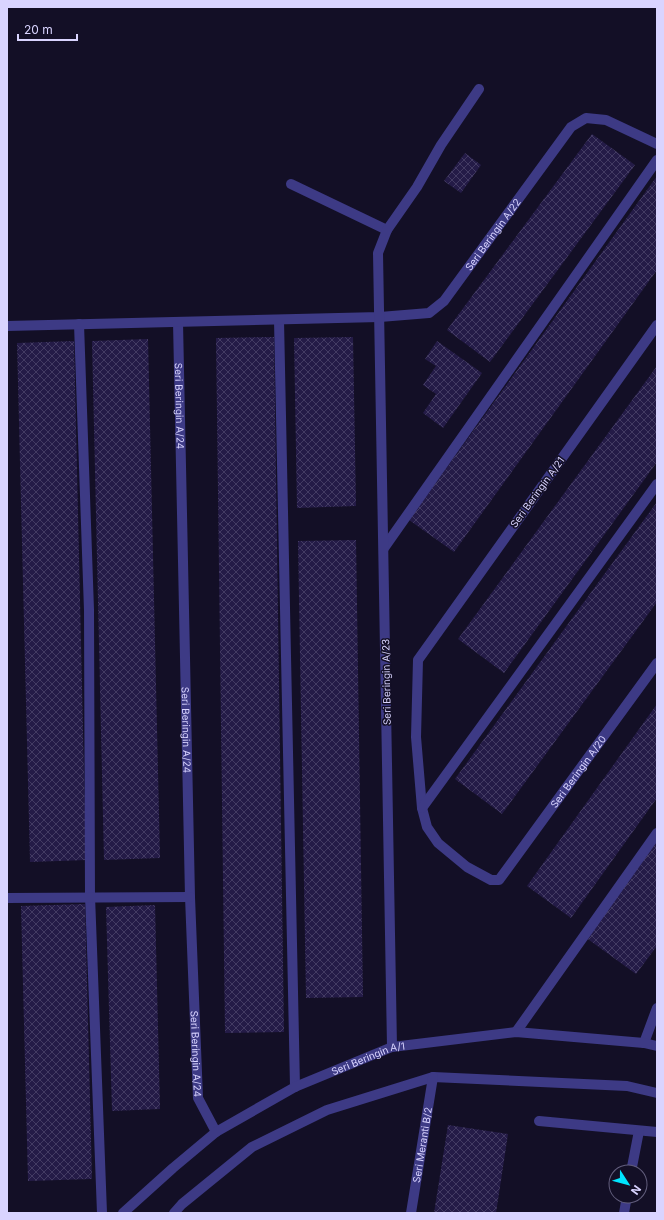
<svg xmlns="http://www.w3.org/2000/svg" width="664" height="1220" viewBox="0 0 664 1220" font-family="Inter,sans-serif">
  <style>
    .building { fill: url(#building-cross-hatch) }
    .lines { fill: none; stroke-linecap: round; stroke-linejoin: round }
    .minor { stroke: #3d3a85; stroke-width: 10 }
    .labels { text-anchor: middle; stroke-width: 3; stroke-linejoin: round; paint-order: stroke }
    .street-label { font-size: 10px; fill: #d9d4ff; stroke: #130f26 }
  </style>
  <defs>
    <pattern id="building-cross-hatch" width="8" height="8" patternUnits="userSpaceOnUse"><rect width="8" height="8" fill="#241b47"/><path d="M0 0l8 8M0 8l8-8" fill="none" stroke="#433b63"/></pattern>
  </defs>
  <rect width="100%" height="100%" fill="#130f26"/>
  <!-- building -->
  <g class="building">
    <path d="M 592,134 L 635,165 L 490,362 L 447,330 Z"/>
    <path d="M 465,153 L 481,165 L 461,193 L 444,181 Z"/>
    <path d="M 657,176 L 657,270 L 454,552 L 409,520 Z"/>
    <path d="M 274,337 L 284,1032 L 225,1033 L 216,338 Z"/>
    <path d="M 353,337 L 356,506 L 297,508 L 294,338 Z"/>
    <path d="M 148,339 L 160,858 L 104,860 L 92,341 Z"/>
    <path d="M 74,341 L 86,860 L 30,862 L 17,343 Z"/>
    <path d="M 437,341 L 482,373 L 443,428 L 423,413 L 436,394 L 423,385 L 436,366 L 425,359 Z"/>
    <path d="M 657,366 L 657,462 L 504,673 L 458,639 Z"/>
    <path d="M 657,502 L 657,602 L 502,814 L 455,779 Z"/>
    <path d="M 356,540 L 363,997 L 306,998 L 298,541 Z"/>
    <path d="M 657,704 L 657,798 L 571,918 L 527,886 Z"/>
    <path d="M 657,840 L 657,946 L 636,974 L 585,937 Z"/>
    <path d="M 85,904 L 92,1179 L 28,1181 L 21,906 Z"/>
    <path d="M 155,905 L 160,1109 L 112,1111 L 106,907 Z"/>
    <path d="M 448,1125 L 508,1134 L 496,1213 L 434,1213 Z"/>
  </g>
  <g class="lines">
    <!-- minor -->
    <g class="minor">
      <path d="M 291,184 L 387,230"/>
      <path d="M 279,320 L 295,1087"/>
      <path id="s1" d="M 178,322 L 190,897 L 198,1098 L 216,1132"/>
      <path d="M 79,324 L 89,610 L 90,896 L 102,1213"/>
      <path id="s2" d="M 657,325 L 418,660 L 416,737 L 422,808 L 427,827 L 438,843 L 467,867 L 491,880 L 499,880 L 657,663"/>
      <path id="s3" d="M 7,326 L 380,317 L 429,313 L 444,301 L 571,127 L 586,118 L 606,120 L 657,144"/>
      <path d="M 384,548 L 657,160"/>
      <path d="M 422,808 L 657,484"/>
      <path d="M 7,898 L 190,897"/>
      <path d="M 516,1032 L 657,833"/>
      <path d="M 644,1043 L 657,1008"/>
      <path d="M 392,1047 L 378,253 L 387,230 L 417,187 L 441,145 L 479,89"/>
      <path d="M 539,1121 L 657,1132"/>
      <path d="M 631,1172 L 639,1131"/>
      <path id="s4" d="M 123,1213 L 173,1168 L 216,1132 L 295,1087 L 392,1047 L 516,1032 L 644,1043 L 657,1046"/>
      <path d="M 174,1213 L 182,1204 L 252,1147 L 327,1110 L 433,1077 L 627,1086 L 657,1093"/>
      <path id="s5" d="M 411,1213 L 433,1077"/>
      <path d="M 624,1213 L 627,1196"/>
    </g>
  </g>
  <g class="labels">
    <!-- street labels -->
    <g class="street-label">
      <text dy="4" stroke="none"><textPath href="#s3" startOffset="524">Seri Beringin A/22</textPath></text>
      <text dy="4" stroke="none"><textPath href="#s1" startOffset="84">Seri Beringin A/24</textPath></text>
      <text transform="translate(537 492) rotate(-54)" y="4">Seri Beringin A/21</text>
      <text transform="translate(386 682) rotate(-91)" y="4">Seri Beringin A/23</text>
      <text dy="4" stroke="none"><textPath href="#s1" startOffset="408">Seri Beringin A/24</textPath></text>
      <text dy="4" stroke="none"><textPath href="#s2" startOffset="806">Seri Beringin A/20</textPath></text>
      <text dy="4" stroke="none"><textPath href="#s1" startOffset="732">Seri Beringin A/24</textPath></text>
      <text dy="4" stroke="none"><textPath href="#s4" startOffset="293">Seri Beringin A/1</textPath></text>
      <text dy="4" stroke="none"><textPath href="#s5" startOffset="69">Seri Meranti B/2</textPath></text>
    </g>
  </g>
  <!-- border -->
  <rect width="664" height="1220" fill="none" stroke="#d9d4ff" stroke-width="16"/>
  <!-- north arrow -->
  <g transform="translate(628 1184) rotate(126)"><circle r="19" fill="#130f26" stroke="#625e7d"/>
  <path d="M0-3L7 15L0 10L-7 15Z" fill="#00e5ff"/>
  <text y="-6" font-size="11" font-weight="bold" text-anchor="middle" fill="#d9d4ff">N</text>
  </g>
  <!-- scale -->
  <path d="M18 34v6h59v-6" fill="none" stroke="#d9d4ff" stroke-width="2"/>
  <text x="24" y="34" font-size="12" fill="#d9d4ff" stroke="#130f26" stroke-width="3" paint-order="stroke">20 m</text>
</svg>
